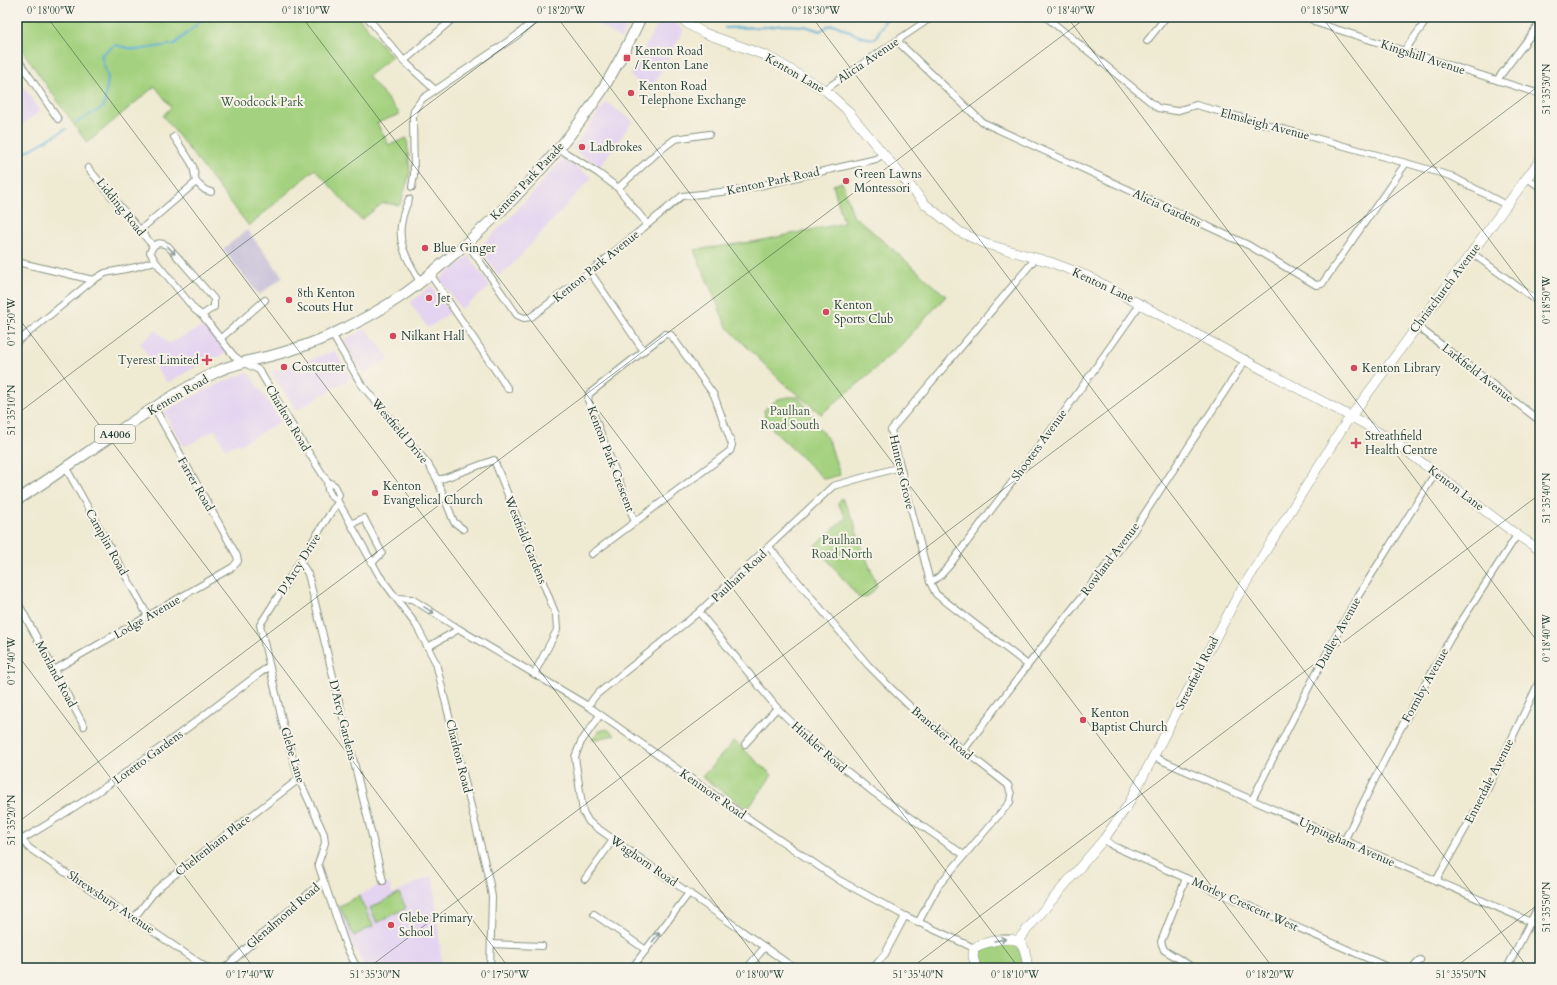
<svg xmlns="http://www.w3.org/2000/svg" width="1557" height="985" viewBox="0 0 1557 985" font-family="Cardo,serif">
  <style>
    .built { fill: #e4d3f1 }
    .industrial { fill: #c6c0d9 }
    .green { fill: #a4d17f; stroke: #62875a }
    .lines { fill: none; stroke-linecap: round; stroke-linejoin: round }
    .stream { stroke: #58aed5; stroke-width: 2 }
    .street-casing { stroke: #879483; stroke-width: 8 }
    .secondary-casing { stroke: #879483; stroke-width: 10 }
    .primary-casing { stroke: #879483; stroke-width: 12 }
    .street { stroke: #fff; stroke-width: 6 }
    .secondary { stroke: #fff; stroke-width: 9 }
    .primary { stroke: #fff; stroke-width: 10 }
    .oneway { stroke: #8f9e9a }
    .ticks { fill: none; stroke: #1f3d34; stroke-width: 1; stroke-opacity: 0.45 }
    .poi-dot { fill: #d1495b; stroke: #f7f3e8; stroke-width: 1.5 }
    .labels { text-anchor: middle; stroke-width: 4; stroke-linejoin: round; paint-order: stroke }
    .shield { fill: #f7f3e8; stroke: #60746a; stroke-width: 1 }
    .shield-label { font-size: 11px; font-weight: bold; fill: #1f3d34 }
    .poi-label { font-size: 12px; fill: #1f3d34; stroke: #f7f3e8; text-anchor: start }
    .street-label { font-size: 12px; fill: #1f3d34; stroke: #f7f3e8 }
    .park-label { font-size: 12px; fill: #3a5b43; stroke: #f7f3e8 }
    .neatline { fill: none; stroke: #1f3d34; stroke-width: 1.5 }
    .ticks-label { font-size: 10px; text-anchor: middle; fill: #1f3d34 }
  </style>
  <rect width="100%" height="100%" fill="#f7f3e8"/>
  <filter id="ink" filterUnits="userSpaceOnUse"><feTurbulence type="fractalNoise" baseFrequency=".025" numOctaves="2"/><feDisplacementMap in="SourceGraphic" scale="8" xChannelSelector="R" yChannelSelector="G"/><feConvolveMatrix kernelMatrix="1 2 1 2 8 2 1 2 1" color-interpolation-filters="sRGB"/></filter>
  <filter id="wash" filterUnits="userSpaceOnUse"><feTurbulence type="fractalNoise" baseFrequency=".012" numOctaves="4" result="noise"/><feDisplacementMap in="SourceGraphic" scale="16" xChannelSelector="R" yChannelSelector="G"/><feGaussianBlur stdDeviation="0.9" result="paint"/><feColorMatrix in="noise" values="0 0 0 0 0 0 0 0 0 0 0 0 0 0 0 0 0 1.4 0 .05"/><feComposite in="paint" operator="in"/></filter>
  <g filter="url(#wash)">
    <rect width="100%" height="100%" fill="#efead2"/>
    <!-- built -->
    <g class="built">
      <path d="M 589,17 L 631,17 L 621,39 L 592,20 Z"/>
      <path d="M 661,17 L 664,17 L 684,29 L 651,90 L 630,76 Z"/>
      <path d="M 17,77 L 40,111 L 17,129 Z"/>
      <path d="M 606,102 L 633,121 L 600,166 L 572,149 Z"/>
      <path d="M 563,159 L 592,177 L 512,265 L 499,276 L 479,248 L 509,219 Z"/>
      <path d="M 469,256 L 490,287 L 461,309 L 440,279 Z"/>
      <path d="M 431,286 L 450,313 L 428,328 L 410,303 Z"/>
      <path d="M 205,325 L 227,353 L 199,365 L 167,383 L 140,344 L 156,330 L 169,344 Z"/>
      <path d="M 366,329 L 390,359 L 363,374 L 343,340 Z"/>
      <path d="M 335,351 L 351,378 L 297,410 L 271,372 Z"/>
      <path d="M 248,372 L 281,421 L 239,445 L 238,443 L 226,449 L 215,430 L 184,447 L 164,412 L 207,389 Z"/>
      <path d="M 433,875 L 442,968 L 365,968 L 353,945 L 338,906 L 380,885 L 389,883 L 392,894 Z"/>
    </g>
    <!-- industrial -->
    <path class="industrial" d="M 247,230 L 283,277 L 259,295 L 223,249 Z"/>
    <!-- green -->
    <g class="green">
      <path d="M 17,17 L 358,17 L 392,57 L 368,76 L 400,114 L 377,123 L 389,145 L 407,138 L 410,173 L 400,205 L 383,203 L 361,220 L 315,169 L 249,226 L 163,116 L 171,107 L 155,86 L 87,143 L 17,43 Z"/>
      <path d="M 842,182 L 854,218 L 858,219 L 946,296 L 898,348 L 863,380 L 821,414 L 781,381 L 727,327 L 694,250 L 758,241 L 844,223 L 833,185 Z"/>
      <path d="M 788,397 L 798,397 L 808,409 L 816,426 L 824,433 L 830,444 L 840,475 L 824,479 L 775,432 L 765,418 L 764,410 L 778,399 Z"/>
      <path d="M 842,498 L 854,521 L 856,531 L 877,586 C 872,593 868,598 859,598 L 815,545 L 846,518 L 838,503 Z"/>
      <path d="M 607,729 L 615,735 L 592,740 L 599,731 Z"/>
      <path d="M 734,741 L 772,775 L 748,809 L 702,777 Z"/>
      <path d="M 399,893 L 406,908 L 377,923 L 370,908 Z"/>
      <path d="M 359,896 L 373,926 L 354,936 L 339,906 Z"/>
      <path d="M 1013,943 C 1021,949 1022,958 1023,968 L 981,968 L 977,955 C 985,944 1001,944 1013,943 Z"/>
    </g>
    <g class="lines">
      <!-- stream -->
      <g class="stream">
        <path d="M 725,28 L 768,27 L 783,25 L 805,26 L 820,31 L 828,26 L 836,25 L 857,35 L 867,38 L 875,39 L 887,17"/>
        <path d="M 77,122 L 104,107 L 108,78 L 101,55 L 115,45 L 137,50 L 175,44 L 205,17"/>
        <path d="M 17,155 L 21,155 L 66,129"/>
      </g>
    </g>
  </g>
  <g filter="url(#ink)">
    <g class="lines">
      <defs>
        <g id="street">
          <path d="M 367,17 L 404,61 L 435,90"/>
          <path d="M 1046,17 L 1158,108 L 1176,111 L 1196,105 L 1406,163 L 1451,176 L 1506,205"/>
          <path d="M 1308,17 L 1317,23 L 1540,94"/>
          <path d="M 897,41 L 982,122 L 1248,245 L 1316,285 L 1322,284 L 1406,163"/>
          <path d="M 1147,41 L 1166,17"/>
          <path d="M 1404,51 L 1429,17"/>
          <path d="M 17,58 L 58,119"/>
          <path d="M 404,61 L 455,17"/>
          <path d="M 1497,80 L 1540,23"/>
          <path d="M 825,90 L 833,84 L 932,17"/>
          <path d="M 174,137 L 187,156 L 193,166 L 196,182 L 205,190 L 211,192"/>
          <path d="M 558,148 L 598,173 L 618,188 L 647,224"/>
          <path d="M 88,168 L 153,246"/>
          <path d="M 1527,178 L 1540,187"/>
          <path d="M 412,187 L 414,175 L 413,117 L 414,110 L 422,99 L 516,36 L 538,17"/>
          <path d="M 618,188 L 659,151 L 675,139 L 709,134"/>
          <path d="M 409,199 C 406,206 403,213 402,220 C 396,243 409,262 420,282"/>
          <path d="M 140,230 L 196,182"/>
          <path d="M 467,243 L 517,315 L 524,318 L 531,317 L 590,272 L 682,196 L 741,190 L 876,159 L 883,154"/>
          <path d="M 1472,253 L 1540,303"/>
          <path d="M 17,262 L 93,280"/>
          <path d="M 590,272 L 643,350"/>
          <path d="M 430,274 L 508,389"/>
          <path d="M 202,315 L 214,307 L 214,299 L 168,246 C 159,241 154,243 150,252 L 155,261 L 195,310 L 202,315 L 234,356 L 242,362 L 259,370 L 305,447 L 327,481 L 335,486 L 337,490 L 339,495 L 337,500"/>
          <path d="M 1417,326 L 1540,421"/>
          <path d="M 332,334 L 361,384 L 428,464 L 437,479 L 454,522 L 463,529"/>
          <path d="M 221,338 L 265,300"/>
          <path d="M 17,342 L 93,280 L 105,273 L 136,267 L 155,261"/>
          <path d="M 66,468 L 148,616"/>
          <path d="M 437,479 L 442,479 L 494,460 L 556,615 L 557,630 L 534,674"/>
          <path d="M 327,481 L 328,490 L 332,497 L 337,500 L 347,517 L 379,575 L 416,625 L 436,663 L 489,880 L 492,897 L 490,968"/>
          <path d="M 338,503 L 333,509 L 260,625 L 283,724 L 299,779 L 324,834 L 325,843 L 318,864 L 346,946 L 357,968"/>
          <path d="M 351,524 L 364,518 L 382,553 L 372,563"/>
          <path d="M 769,547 L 868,665 L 892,689 L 921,717 L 1008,785 L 1011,794 L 1010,802 L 938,886 L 918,923"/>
          <path d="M 592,554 L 730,451 L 732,445 L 714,395 L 671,335 L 665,334 L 589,394 L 588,400 L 635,522"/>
          <path d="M 300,561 L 308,574 L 383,881"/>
          <path d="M 930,582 L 939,577 L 949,566 L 1055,425 L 1141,303"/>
          <path d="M 397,598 L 412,599 L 459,629 L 588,706 L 740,813 L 839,880 L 905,916 L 974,948"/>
          <path d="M 17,601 L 84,726"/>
          <path d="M 699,612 L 777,708 L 817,747 L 873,792 L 964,855"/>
          <path d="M 428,647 L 459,629"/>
          <path d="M 1028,665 L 936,594 L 930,582 L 891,430 L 1036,258"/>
          <path d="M 54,670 L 233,567 L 238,561 L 237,556 L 154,407"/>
          <path d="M 588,706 L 596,695 L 699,612 L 833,486 L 900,467"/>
          <path d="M 600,715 L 581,742 L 575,757 L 583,812 L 589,822 L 794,968"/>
          <path d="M 745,744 L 777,708"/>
          <path d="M 963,751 L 1028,665 L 1132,533 L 1246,359"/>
          <path d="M 1154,757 L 1540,926"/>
          <path d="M 1252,800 L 1313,679 L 1355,601 L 1436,472"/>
          <path d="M 17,834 L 29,848 L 207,968"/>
          <path d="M 1104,839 L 1113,846 L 1385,966 L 1386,968"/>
          <path d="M 21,840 C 110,788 188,728 269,666"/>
          <path d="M 1344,841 L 1397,735 L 1450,639 L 1517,535"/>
          <path d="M 1186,878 L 1161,942 L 1164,950 L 1194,968"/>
          <path d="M 585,879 L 613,840"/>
          <path d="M 1436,881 L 1487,790 L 1540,680"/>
          <path d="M 594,914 L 646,950"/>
          <path d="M 134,918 L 156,890 L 165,882 L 299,779"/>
          <path d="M 491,944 L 542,946"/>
          <path d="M 17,966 L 19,968"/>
          <path d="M 225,968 L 252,943 L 323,881"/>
          <path d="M 632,968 L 689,893"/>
          <path d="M 747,968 L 765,947"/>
          <path d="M 873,968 L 885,954 L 905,916"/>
          <path d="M 1413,968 L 1420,960"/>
          <path d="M 1507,968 L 1540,903"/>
        </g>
        <g id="secondary">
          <path d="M 680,17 L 688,24 L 704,33 L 767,56 L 825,90 L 846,109 L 925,204 L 960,232 L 986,244 L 1050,262 L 1087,276 L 1361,422 L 1396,443 L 1517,535 L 1540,550"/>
          <path d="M 1018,940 L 1104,839 L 1128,805 L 1237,597 L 1343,427 L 1540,160"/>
          <path d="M 976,968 L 973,956 L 974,948 C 982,943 989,942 998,940 C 1025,936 1024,945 1028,968"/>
        </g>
        <path id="primary" d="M 17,500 C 83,458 145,408 216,372 C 234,363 254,360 274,355 C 293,350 313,343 331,335 C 355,324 381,310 403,295 C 418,285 433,272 447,260 C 505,211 559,155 601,92 C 616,68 629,43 641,17"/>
      </defs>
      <!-- street casing -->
      <use href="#street" class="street-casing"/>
      <!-- secondary casing -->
      <use href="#secondary" class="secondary-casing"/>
      <!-- primary casing -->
      <use href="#primary" class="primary-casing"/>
      <!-- street -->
      <use href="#street" class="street"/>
      <!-- secondary -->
      <use href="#secondary" class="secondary"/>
      <!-- primary -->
      <use href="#primary" class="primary"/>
    </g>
    <!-- one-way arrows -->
    <defs><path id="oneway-shaft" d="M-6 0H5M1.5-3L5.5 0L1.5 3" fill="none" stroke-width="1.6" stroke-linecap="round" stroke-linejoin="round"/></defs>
    <g class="oneway">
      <use href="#oneway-shaft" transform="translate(171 250) rotate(47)"/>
      <use href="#oneway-shaft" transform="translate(429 610) rotate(32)"/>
      <use href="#oneway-shaft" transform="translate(656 937) rotate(-53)"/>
      <use href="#oneway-shaft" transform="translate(1000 940) rotate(-10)"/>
    </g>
  </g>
  <!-- ticks -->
  <path class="ticks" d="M 47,17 L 764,968M 302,17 L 1019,968M 557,17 L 1273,968M 812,17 L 1528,968M 1067,17 L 1540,645M 1322,17 L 1540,307M 17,316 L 509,968M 17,414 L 544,17M 17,654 L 254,968M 17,823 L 1087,17M 368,968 L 1540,85M 911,968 L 1540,494M 1454,968 L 1540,903"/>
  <!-- markers -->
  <g class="poi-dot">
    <rect x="623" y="54" width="8" height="8" rx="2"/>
    <circle cx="631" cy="93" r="4"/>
    <circle cx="582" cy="147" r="4"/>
    <circle cx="846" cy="181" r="4"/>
    <circle cx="425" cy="248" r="4"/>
    <circle cx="429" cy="298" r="4"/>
    <circle cx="289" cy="300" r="4"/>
    <circle cx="826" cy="312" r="4"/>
    <circle cx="393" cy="336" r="4"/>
    <path d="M205 354h4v4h4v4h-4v4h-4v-4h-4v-4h4z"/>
    <circle cx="284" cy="367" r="4"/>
    <circle cx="1354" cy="368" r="4"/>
    <path d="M1354 437h4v4h4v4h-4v4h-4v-4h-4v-4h4z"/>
    <circle cx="375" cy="493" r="4"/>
    <circle cx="1083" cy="720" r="4"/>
    <circle cx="391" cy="925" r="4"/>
  </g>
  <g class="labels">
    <!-- shield labels -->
    <rect class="shield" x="95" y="425" width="40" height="18" rx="3"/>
    <g class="shield-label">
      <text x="115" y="438">A4006</text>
    </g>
    <!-- poi labels -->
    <g class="poi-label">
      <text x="635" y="55">Kenton Road<tspan x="635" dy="14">/ Kenton Lane</tspan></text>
      <text x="639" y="90">Kenton Road<tspan x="639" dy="14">Telephone Exchange</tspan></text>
      <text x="590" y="151">Ladbrokes</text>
      <text x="854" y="178">Green Lawns<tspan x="854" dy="14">Montessori</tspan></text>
      <text x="433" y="252">Blue Ginger</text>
      <text x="297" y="297">8th Kenton<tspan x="297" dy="14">Scouts Hut</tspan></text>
      <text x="437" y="302">Jet</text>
      <text x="834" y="309">Kenton<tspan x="834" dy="14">Sports Club</tspan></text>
      <text x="401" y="340">Nilkant Hall</text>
      <text x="199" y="364" text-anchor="end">Tyerest Limited</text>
      <text x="292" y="371">Costcutter</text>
      <text x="1362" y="372">Kenton Library</text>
      <text x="1365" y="440">Streathfield<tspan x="1365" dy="14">Health Centre</tspan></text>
      <text x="383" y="490">Kenton<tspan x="383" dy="14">Evangelical Church</tspan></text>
      <text x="1091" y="717">Kenton<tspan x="1091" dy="14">Baptist Church</tspan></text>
      <text x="399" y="922">Glebe Primary<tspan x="399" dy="14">School</tspan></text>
    </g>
    <!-- street labels -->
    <g class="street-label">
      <text transform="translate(1423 57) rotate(18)" y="4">Kingshill Avenue</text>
      <text transform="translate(868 60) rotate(-34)" y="4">Alicia Avenue</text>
      <text transform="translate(795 73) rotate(30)" y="4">Kenton Lane</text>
      <text transform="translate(1265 124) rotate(15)" y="4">Elmsleigh Avenue</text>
      <text transform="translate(527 181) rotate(-47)" y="4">Kenton Park Parade</text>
      <text transform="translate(773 181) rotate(-12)" y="4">Kenton Park Road</text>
      <text transform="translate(121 207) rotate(51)" y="4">Lidding Road</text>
      <text transform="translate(1167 208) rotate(25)" y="4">Alicia Gardens</text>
      <text transform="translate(596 266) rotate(-39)" y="4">Kenton Park Avenue</text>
      <text transform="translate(1103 285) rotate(25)" y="4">Kenton Lane</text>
      <text transform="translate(1445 288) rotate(-53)" y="4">Christchurch Avenue</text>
      <text transform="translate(1478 373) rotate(38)" y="4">Larkfield Avenue</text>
      <text transform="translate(178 395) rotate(-30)" y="4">Kenton Road</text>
      <text transform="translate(288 418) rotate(59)" y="4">Charlton Road</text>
      <text transform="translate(400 431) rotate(50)" y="4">Westfield Drive</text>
      <text transform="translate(1039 445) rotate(-54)" y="4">Shooters Avenue</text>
      <text transform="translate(611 459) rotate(69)" y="4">Kenton Park Crescent</text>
      <text transform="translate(902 472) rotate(77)" y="4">Hunters Grove</text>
      <text transform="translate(196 484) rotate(60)" y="4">Farrer Road</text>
      <text transform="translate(1456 488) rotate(37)" y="4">Kenton Lane</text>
      <text transform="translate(526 540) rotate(68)" y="4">Westfield Gardens</text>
      <text transform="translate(107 542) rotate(61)" y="4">Camplin Road</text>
      <text transform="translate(1110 559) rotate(-53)" y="4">Rowland Avenue</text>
      <text transform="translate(299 564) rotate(-58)" y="4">D'Arcy Drive</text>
      <text transform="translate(739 576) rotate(-43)" y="4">Paulhan Road</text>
      <text transform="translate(147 617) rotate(-30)" y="4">Lodge Avenue</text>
      <text transform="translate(1338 633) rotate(-61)" y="4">Dudley Avenue</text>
      <text transform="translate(1197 673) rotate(-63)" y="4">Streatfield Road</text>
      <text transform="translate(56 674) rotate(62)" y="4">Morland Road</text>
      <text transform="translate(1425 685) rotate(-61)" y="4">Formby Avenue</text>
      <text transform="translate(343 720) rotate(76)" y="4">D'Arcy Gardens</text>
      <text transform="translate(942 733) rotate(40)" y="4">Brancker Road</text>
      <text transform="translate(819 747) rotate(42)" y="4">Hinkler Road</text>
      <text transform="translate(293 755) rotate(73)" y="4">Glebe Lane</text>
      <text transform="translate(459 756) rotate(76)" y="4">Charlton Road</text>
      <text transform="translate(148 757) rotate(-36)" y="4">Loretto Gardens</text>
      <text transform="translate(1489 781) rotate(-63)" y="4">Ennerdale Avenue</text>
      <text transform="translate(713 794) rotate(35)" y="4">Kenmore Road</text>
      <text transform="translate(1347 842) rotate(24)" y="4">Uppingham Avenue</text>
      <text transform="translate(213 845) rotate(-38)" y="4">Cheltenham Place</text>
      <text transform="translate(644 861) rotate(35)" y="4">Waghorn Road</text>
      <text transform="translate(111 902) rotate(34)" y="4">Shrewsbury Avenue</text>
      <text transform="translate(1245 904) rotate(24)" y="4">Morley Crescent West</text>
      <text transform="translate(283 916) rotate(-41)" y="4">Glenalmond Road</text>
    </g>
    <!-- park labels -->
    <g class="park-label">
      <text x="262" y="106">Woodcock Park</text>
      <text x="790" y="415">Paulhan<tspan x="790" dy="14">Road South</tspan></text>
      <text x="842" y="544">Paulhan<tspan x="842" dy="14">Road North</tspan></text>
    </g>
  </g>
  <!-- margin -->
  <rect width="1557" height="985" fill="none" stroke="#f7f3e8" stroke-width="44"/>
  <rect x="22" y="22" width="1513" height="941" class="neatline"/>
  <g class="ticks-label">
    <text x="51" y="14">0°18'00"W</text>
    <text x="306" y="14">0°18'10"W</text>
    <text x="561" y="14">0°18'20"W</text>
    <text x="816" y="14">0°18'30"W</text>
    <text x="1071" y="14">0°18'40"W</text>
    <text x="1325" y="14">0°18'50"W</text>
    <text transform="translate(1546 89) rotate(-90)" y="4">51°35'30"N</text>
    <text transform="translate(1546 300) rotate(-90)" y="4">0°18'50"W</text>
    <text transform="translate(11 322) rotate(-90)" y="4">0°17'50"W</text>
    <text transform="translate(11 410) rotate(-90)" y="4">51°35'10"N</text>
    <text transform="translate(1546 498) rotate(-90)" y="4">51°35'40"N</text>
    <text transform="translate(1546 638) rotate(-90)" y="4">0°18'40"W</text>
    <text transform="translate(11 661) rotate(-90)" y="4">0°17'40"W</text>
    <text transform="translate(11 820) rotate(-90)" y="4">51°35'20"N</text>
    <text transform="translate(1546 907) rotate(-90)" y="4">51°35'50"N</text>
    <text x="250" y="978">0°17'40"W</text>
    <text x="375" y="978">51°35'30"N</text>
    <text x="505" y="978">0°17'50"W</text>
    <text x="760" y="978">0°18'00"W</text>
    <text x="918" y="978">51°35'40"N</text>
    <text x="1015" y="978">0°18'10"W</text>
    <text x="1270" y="978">0°18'20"W</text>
    <text x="1461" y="978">51°35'50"N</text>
  </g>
</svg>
